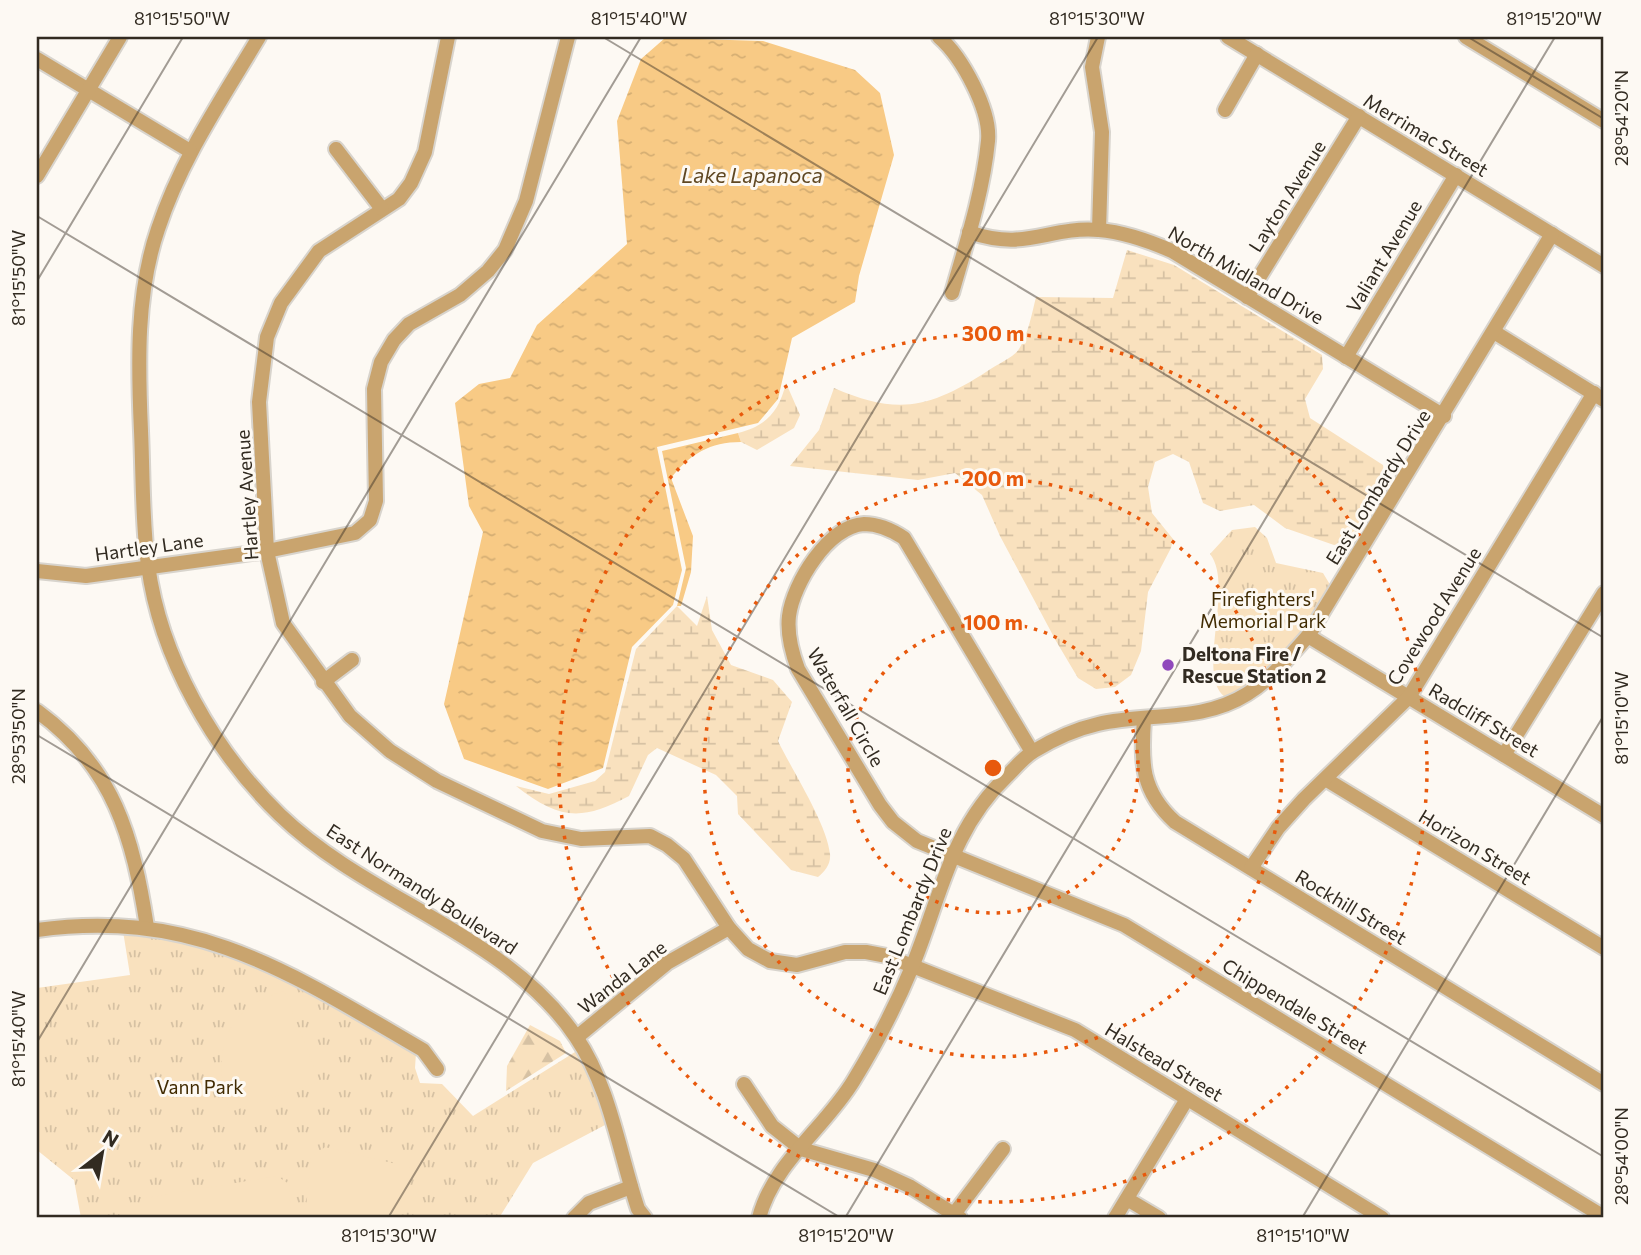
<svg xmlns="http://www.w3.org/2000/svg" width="1641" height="1255" viewBox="0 0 1641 1255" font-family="Commissioner,sans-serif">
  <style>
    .grass { fill: url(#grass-tufts) }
    .forest { fill: url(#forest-firs) }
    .wetland { fill: url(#wetland-marsh) }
    .pitch { fill: #f9e1be }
    .water { fill: url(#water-ripples) }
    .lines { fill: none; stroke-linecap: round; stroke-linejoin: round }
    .minor-casing { stroke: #d8d4cd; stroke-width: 18 }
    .minor { stroke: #c9a46e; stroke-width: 14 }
    .ticks { fill: none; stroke: #322b21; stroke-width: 2; stroke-opacity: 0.45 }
    .ring { fill: none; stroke: #e8590c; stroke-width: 3.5; stroke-dasharray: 3.5 7 }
    .poi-dot { fill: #9049bc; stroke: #fdf9f3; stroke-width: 2.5 }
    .labels { text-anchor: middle; stroke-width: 6; stroke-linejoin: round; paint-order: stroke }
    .street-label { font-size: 19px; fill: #322b21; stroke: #fdf9f3 }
    .park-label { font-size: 19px; fill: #412b02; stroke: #fdf9f3 }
    .poi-label { font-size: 19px; font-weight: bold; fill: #322b21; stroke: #fdf9f3; text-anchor: start }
    .water-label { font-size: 21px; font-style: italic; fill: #604823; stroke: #fdf9f3 }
    .centre { fill: #e8590c; stroke: #fdf9f3; stroke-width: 3.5 }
    .ring-label { font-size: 21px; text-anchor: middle; font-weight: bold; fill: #e8590c; stroke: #fdf9f3; stroke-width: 6; stroke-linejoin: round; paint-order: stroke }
    .neatline { fill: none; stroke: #322b21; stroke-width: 2.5 }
    .ticks-label { font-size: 18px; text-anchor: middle; fill: #322b21 }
  </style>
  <defs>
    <pattern id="grass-tufts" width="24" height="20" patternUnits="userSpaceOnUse" patternTransform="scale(1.75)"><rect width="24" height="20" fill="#f9e1be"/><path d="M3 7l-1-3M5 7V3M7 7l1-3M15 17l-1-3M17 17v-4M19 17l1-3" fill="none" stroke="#d6c1a3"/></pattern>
    <pattern id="forest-firs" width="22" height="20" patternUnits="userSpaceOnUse" patternTransform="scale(1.75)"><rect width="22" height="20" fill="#f9e1be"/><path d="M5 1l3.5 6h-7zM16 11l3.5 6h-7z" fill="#d6c1a3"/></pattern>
    <pattern id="wetland-marsh" width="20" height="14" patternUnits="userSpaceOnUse" patternTransform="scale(1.75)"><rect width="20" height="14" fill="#f9e1be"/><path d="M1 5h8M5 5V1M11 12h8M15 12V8" fill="none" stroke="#d6c1a3"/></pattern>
    <pattern id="water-ripples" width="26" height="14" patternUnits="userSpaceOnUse" patternTransform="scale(1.75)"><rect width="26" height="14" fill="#f8ca85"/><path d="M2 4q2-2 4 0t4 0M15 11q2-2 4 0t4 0" fill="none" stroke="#d5ae73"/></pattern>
  </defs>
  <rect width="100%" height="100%" fill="#fdf9f3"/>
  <!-- grass -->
  <g class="grass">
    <path d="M 1255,527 L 1267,538 L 1276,563 L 1323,573 L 1332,588 C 1305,631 1275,680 1225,697 C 1195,676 1235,585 1210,554 L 1232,530 Z"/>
    <path d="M 123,931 L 199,945 L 287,978 L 416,1053 L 415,1068 L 420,1083 L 442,1084 L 473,1116 L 575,1052 L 594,1085 L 605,1125 L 533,1163 L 499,1218 L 81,1218 L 74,1180 L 37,1150 L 37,988 L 130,975 Z"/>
  </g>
  <!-- forest -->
  <path class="forest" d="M 530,1025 L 560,1041 L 566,1053 L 506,1091 L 507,1066 Z"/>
  <!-- wetland -->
  <g class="wetland">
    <path d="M 1127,250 L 1174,265 L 1322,355 L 1323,369 L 1305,399 L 1310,418 L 1383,465 L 1386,487 L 1350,542 L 1334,545 L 1285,528 L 1254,505 L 1220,511 L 1203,503 L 1189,462 L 1173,454 L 1155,462 L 1148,487 L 1152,513 L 1173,539 L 1171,548 L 1148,592 L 1141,651 L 1131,675 L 1115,687 L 1096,689 L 1078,678 L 1056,641 L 1000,536 L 982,495 L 955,473 L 918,480 L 790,466 L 819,430 L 834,388 C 898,416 931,408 989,370 C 997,364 1014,357 1019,349 C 1028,335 1032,313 1036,297 L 1113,298 Z"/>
    <path d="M 786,383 L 800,415 L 794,428 L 757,450 L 741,442 L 738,433 C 766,426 779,412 786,383 Z"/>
    <path d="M 707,596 L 712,630 L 731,665 L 773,680 L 792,702 L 778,741 C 792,770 827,824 830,854 C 831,864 825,871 818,877 L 791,870 L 738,814 L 737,796 L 716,775 L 657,748 L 648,755 L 629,796 C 581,822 558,819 516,786 L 549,794 L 595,781 L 605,772 L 636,649 L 677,606 L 697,626 Z"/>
  </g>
  <!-- pitch -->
  <g class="pitch">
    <path d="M 1236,613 L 1264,613 L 1263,657 L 1235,656 Z"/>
    <path d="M 284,991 L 320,1082 L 230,1112 C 211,1056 222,1008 284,991 Z"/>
    <path d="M 325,1147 L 413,1168 L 404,1203 L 393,1218 L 305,1218 L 311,1158 Z"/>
    <path d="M 277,1176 L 289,1184 L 291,1218 L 142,1218 L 140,1199 Z"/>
  </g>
  <!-- water -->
  <g class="water">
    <path d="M 665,38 L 763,41 L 855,70 L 880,93 L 894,155 L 859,276 L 855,302 L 792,338 L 778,399 L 758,423 L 657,447 L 682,570 L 673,605 L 632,647 L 603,768 L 548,789 L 464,759 L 444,704 L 483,532 L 469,506 L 455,403 L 479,384 L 510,378 L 537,325 L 627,244 L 617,121 L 641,59 Z"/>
    <path d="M 738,433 L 741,442 C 710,442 690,454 671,478 L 693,536 L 691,572 L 681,606 L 677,606 L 686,568 L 662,451 Z"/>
  </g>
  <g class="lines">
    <defs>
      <g id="minor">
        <path d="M 259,37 C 222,99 181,159 158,229 C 136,293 138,364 141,431 C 143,475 142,521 148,565 C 160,657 214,751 280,815 C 368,900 508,935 576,1037 C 610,1087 619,1152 638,1209 L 645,1218"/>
        <path d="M 448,37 L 425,152 L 411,183 L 399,199 L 319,251 L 281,303 L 267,337 L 259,402 L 267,551 L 283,623 L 350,716 L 390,751 L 437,781 L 542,831 L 581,839 L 650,836 L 667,845 L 684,859 L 729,928 L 748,949 L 770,961 L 797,965 L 845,952 L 866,952 L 887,956 L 1075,1030 L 1382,1218"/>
        <path d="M 939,37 C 962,57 991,110 988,141 C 983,192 966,244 952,293"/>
        <path d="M 1098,37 L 1092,67 L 1102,132 L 1099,230"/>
        <path d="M 1228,37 L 1604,266"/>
        <path d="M 1466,37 L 1604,121"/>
        <path d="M 37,59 L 190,151"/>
        <path d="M 1225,110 L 1257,54"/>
        <path d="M 336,149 L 382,209"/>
        <path d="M 37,176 L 120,37"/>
        <path d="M 969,232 C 1027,252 1047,226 1099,230 C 1124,232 1149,241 1172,251 L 1444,416"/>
        <path d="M 1247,297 L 1359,116"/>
        <path d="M 1494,332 L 1604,400"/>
        <path d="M 1346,357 L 1456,175"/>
        <path d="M 37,571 L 86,576 L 267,551 L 355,533 L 370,520 L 376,501 L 374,389 L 381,362 L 394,340 L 409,324 L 460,295 L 488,271 L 505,250 L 526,201 L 568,37"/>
        <path d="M 1308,636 L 1604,816"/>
        <path d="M 323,682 L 352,660"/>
        <path d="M 37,711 C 114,767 133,837 147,927"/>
        <path d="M 1144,719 C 1141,763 1141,791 1175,822 L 1604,1084"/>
        <path d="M 1032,752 L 904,538 C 892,530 879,524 864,524 C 828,526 793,584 789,616 C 787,633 792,653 798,669 L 880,805 L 893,822 L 917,841 L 1124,925 L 1604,1217"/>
        <path d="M 1504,755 L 1604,593"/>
        <path d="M 1327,780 L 1604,948"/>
        <path d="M 1251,868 L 1278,828 L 1304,799 L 1409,697 L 1594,393"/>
        <path d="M 37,930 C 197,908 292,974 423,1050 L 437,1069"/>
        <path d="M 577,1037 L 667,963 L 729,928"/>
        <path d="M 744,1084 L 772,1126 L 801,1149 L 874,1170 L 909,1186 L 960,1218"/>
        <path d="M 1127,1199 L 1159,1218"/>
        <path d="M 954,1214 L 1003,1149"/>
        <path d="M 574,1218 L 589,1203 L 631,1187"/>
        <path d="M 759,1218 C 773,1163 826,1127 854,1080 C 876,1044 896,1006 912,967 C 941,897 950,830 1007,776 C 1016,767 1024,757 1034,751 C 1054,739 1076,729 1098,724 C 1147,712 1201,723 1247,694 C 1271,679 1289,657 1308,636 L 1552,234"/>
        <path d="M 1115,1218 L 1187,1099"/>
      </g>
    </defs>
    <!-- minor casing -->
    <use href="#minor" class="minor-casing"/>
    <!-- minor -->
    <use href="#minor" class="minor"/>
  </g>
  <!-- ticks -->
  <path class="ticks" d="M 603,37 L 1604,638M 1468,37 L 1604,119M 37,216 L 1604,1157M 37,281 L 183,37M 37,735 L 841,1218M 37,1042 L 641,37M 388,1218 L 1098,37M 845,1218 L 1555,37M 1302,1218 L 1604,715"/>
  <!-- distance rings -->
  <g class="ring">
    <circle cx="993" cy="768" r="145"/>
    <circle cx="993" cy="768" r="289"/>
    <circle cx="993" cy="768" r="434"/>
  </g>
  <!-- markers -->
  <circle class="poi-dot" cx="1168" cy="665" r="7"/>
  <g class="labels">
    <!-- street labels -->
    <g class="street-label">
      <text transform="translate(1426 135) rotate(31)" y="7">Merrimac Street</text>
      <text transform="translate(1287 196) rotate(-58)" y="7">Layton Avenue</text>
      <text transform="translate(1384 256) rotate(-59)" y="7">Valiant Avenue</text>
      <text transform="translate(1246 275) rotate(30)" y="7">North Midland Drive</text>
      <text transform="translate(1378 487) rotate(-58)" y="7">East Lombardy Drive</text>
      <text transform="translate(247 495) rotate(-94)" y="7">Hartley Avenue</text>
      <text transform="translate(149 547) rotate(-8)" y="7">Hartley Lane</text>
      <text transform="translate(1434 616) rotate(-58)" y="7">Covewood Avenue</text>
      <text transform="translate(846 707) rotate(60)" y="7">Waterfall Circle</text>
      <text transform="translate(1484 720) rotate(31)" y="7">Radcliff Street</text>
      <text transform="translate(1475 847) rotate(31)" y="7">Horizon Street</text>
      <text transform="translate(422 889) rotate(33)" y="7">East Normandy Boulevard</text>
      <text transform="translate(1351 907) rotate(31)" y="7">Rockhill Street</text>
      <text transform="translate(912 911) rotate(-68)" y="7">East Lombardy Drive</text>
      <text transform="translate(622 977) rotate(-38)" y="7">Wanda Lane</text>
      <text transform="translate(1295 1006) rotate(31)" y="7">Chippendale Street</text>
      <text transform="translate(1164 1062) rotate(31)" y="7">Halstead Street</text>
    </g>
    <!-- park labels -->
    <g class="park-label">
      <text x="1263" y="606">Firefighters'<tspan x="1263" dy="22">Memorial Park</tspan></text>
      <text x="200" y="1094">Vann Park</text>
    </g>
    <!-- poi labels -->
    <g class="poi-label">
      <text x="1182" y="661">Deltona Fire /<tspan x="1182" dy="22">Rescue Station 2</tspan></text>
    </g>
    <!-- water labels -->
    <g class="water-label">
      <text x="752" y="183">Lake Lapanoca</text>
    </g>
  </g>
  <circle cx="993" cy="768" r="10" class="centre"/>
  <g class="ring-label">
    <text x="993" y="341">300 m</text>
    <text x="993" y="486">200 m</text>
    <text x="993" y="630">100 m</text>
  </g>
  <!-- border -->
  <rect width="1641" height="1255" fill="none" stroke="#fdf9f3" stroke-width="77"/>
  <!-- north arrow -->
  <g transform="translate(102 1153) rotate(31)" stroke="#fdf9f3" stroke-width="5" paint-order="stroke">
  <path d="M0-5L12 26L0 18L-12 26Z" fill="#322b21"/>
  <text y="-10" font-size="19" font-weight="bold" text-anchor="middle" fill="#322b21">N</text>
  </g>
  <rect x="38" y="38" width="1564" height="1178" class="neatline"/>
  <g class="ticks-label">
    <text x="182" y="25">81°15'50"W</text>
    <text x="639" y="25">81°15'40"W</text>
    <text x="1097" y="25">81°15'30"W</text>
    <text x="1554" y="25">81°15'20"W</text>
    <text transform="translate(1622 118) rotate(-90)" y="6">28°54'20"N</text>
    <text transform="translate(19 278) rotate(-90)" y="6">81°15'50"W</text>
    <text transform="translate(1622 718) rotate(-90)" y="6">81°15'10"W</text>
    <text transform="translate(19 736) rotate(-90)" y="6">28°53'50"N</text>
    <text transform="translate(19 1039) rotate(-90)" y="6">81°15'40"W</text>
    <text transform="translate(1622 1156) rotate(-90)" y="6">28°54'00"N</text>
    <text x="389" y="1242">81°15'30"W</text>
    <text x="846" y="1242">81°15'20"W</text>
    <text x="1303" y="1242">81°15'10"W</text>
  </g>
</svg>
